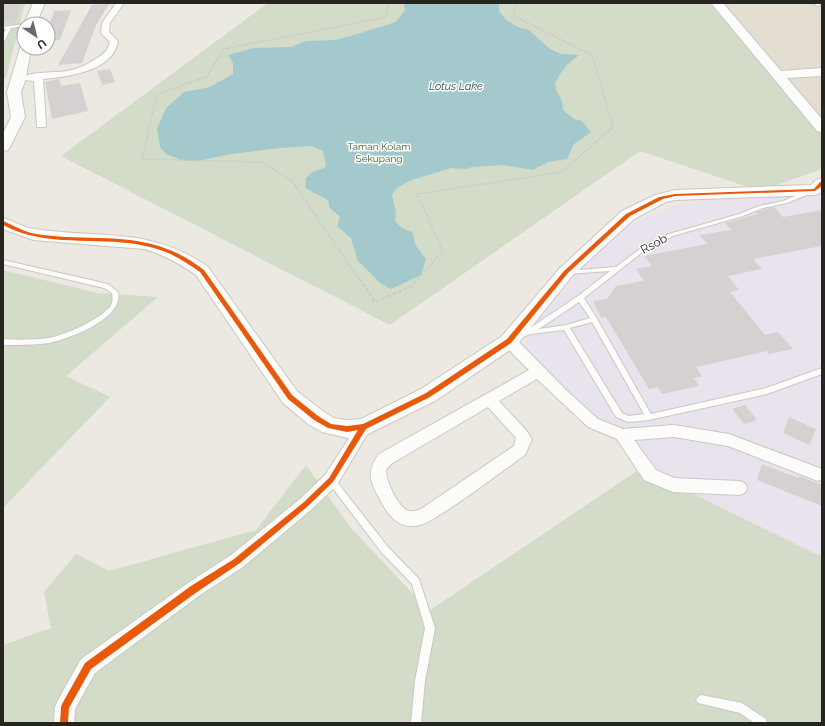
<svg xmlns="http://www.w3.org/2000/svg" width="825" height="726" viewBox="0 0 825 726" font-family="Raleway,sans-serif">
  <style>
    .built { fill: #e3ded1 }
    .medical { fill: #e8e3ec }
    .green { fill: #d2dcc9 }
    .water { fill: #a3c9cd }
    .building { fill: #d4d1d0 }
    .lines { fill: none; stroke-linecap: round; stroke-linejoin: round }
    .lane-casing { stroke: #cac7c2; stroke-width: 2 }
    .street-casing { stroke: #cac7c2; stroke-width: 2 }
    .secondary-casing { stroke: #cac7c2; stroke-width: 2 }
    .path-far1 { stroke: #cccac8; stroke-width: 1.5; stroke-dasharray: 2.5 1.5; stroke-linecap: butt }
    .path { stroke: #cccac8; stroke-width: 2; stroke-dasharray: 4 2; stroke-linecap: butt }
    .lane { fill: #fcfcfb; fill-rule: evenodd }
    .street { fill: #fcfcfb; fill-rule: evenodd }
    .secondary { fill: #fcfcfb; fill-rule: evenodd }
    .cycleway-casing { stroke: #fff; stroke-width: 2 }
    .cycleway { fill: #e8590c; fill-rule: evenodd }
    .labels { text-anchor: middle; stroke-width: 3; stroke-linejoin: round; paint-order: stroke }
    .far-park-label { font-size: 10px; fill: #3b602d; stroke: #fff }
    .far-water-label { font-size: 11px; font-style: italic; fill: #1d4e55; stroke: #fff }
    .street-label { font-size: 12px; fill: #272520; stroke: #fff }
  </style>
  <rect width="100%" height="100%" fill="#ece9e2"/>
  <!-- built -->
  <path class="built" d="M 717,3 L 822,3 L 822,114 L 814,115 Z"/>
  <!-- medical -->
  <path class="medical" d="M 822,194 L 822,557 L 641,468 L 520,353 L 529,338 L 524,333 L 587,260 L 627,225 L 674,206 L 713,199 L 773,195 Z"/>
  <!-- green -->
  <g class="green">
    <path d="M 3,3 L 25,3 L 6,78 L 3,78 Z"/>
    <path d="M 268,3 L 717,3 L 813,115 L 822,114 L 822,169 L 760,191 L 640,151 L 390,325 L 61,156 Z"/>
    <path d="M 3,270 L 98,293 L 158,297 L 66,376 L 110,397 L 3,508 Z"/>
    <path d="M 306,465 L 351,528 L 429,611 L 641,468 L 822,557 L 822,723 L 3,723 L 3,645 L 51,628 L 44,592 L 76,554 L 109,571 L 256,530 Z"/>
  </g>
  <!-- water -->
  <path class="water" d="M 405,3 L 499,3 L 499,11 L 506,20 L 518,27 L 529,30 L 550,49 L 561,54 L 579,55 L 567,65 L 560,74 L 555,83 L 556,90 L 562,101 L 563,110 L 574,119 L 582,121 L 591,132 L 574,144 L 567,159 L 548,162 L 533,170 L 503,165 L 472,167 L 466,169 L 451,168 L 409,181 L 397,188 L 392,195 L 396,212 L 395,221 L 402,228 L 412,232 L 416,246 L 426,259 L 421,275 L 391,289 L 380,283 L 358,261 L 351,238 L 337,226 L 340,217 L 329,207 L 329,202 L 324,198 L 305,188 L 306,180 L 305,179 L 312,172 L 326,167 L 323,151 L 312,146 L 280,148 L 231,154 L 203,160 L 184,161 L 166,154 L 160,147 L 157,129 L 166,108 L 184,92 L 210,87 L 233,74 L 233,63 L 228,55 L 253,48 L 291,47 L 306,41 L 335,40 L 354,35 L 396,22 L 405,10 L 404,5 Z"/>
  <!-- building -->
  <g class="building">
    <path d="M 3,3 L 20,3 L 16,20 L 3,22 Z"/>
    <path d="M 109,4 L 96,25 L 82,63 L 58,65 L 92,5 Z"/>
    <path d="M 71,10 L 60,40 L 48,41 L 48,30 L 54,11 Z"/>
    <path d="M 110,69 L 115,82 L 102,85 L 97,71 Z"/>
    <path d="M 59,79 L 61,86 L 80,83 L 88,111 L 52,119 L 45,82 Z"/>
    <path d="M 774,207 L 783,217 L 822,210 L 822,246 L 753,259 L 762,269 L 728,276 L 739,290 L 730,292 L 765,335 L 778,332 L 793,349 L 769,354 L 767,351 L 696,367 L 702,376 L 694,378 L 699,386 L 662,394 L 658,387 L 649,389 L 606,317 L 601,318 L 593,301 L 607,299 L 616,286 L 644,281 L 636,269 L 652,266 L 644,256 L 707,244 L 700,235 L 731,230 L 725,223 L 758,214 L 756,212 Z"/>
    <path d="M 745,405 L 757,420 L 744,424 L 732,409 Z"/>
    <path d="M 789,417 L 816,429 L 810,445 L 783,433 Z"/>
    <path d="M 762,464 L 798,478 L 799,476 L 822,485 L 822,506 L 757,480 Z"/>
  </g>
  <g class="lines">
    <defs>
      <g id="lane">
        <path d="M 24,24 L 24,26 L 11,28 L 5,40 L 3,41 L 3,35 L 6,29 L 3,29 L 3,27 L 24,24 L 25,24 Z"/>
        <path d="M 812,189 L 814,190 L 814,192 L 787,203 L 763,208 L 743,216 L 673,236 L 649,247 L 584,298 L 596,317 L 651,414 L 766,388 L 822,368 L 822,374 L 767,394 L 649,420 L 628,422 L 616,417 L 564,330 L 531,334 L 517,339 L 514,337 L 515,335 L 524,332 L 578,296 L 610,271 L 568,274 L 566,273 L 565,272 L 566,271 L 616,267 L 645,245 L 669,234 L 739,214 L 759,206 L 783,201 ZM 579,302 L 590,318 L 566,325 L 539,329 ZM 592,322 L 644,414 L 629,416 L 622,413 L 570,328 Z"/>
        <path d="M 3,260 L 108,284 L 118,292 C 125,318 69,339 49,343 C 34,345 18,345 3,345 L 3,339 C 18,340 34,340 49,338 C 65,335 102,319 111,305 C 113,301 113,297 112,293 L 104,288 L 3,264 Z"/>
        <path d="M 331,477 L 334,478 L 388,547 L 419,579 L 420,582 L 435,628 L 425,681 L 421,723 L 411,723 L 415,681 L 425,628 L 412,584 L 382,553 L 328,482 L 327,480 L 328,478 Z"/>
        <path d="M 701,695 L 742,703 L 766,719 L 767,723 L 754,723 L 740,713 L 698,703 L 696,700 L 698,697 Z"/>
      </g>
      <g id="street">
        <path d="M 116,3 L 124,3 L 110,23 L 109,32 L 118,41 C 114,71 67,77 43,79 L 46,125 L 45,127 L 37,127 L 34,81 L 24,80 L 22,78 C 29,71 57,73 68,71 C 79,69 88,64 97,58 C 104,54 108,50 110,42 L 101,33 L 102,23 Z"/>
        <path d="M 812,3 L 821,3 L 822,4 L 818,6 Z"/>
        <path d="M 509,336 L 514,337 L 566,390 L 598,419 L 623,429 L 674,425 L 729,434 L 822,469 L 822,479 L 818,481 L 728,446 L 674,437 L 634,440 L 656,470 L 674,478 L 739,481 L 745,483 L 747,488 L 745,493 L 739,495 L 673,492 L 644,480 L 617,439 L 588,427 L 537,379 L 499,401 L 526,430 L 532,439 L 525,455 C 495,476 465,500 433,519 C 427,523 417,527 410,526 C 393,525 385,509 378,496 C 369,479 367,470 379,454 L 529,370 L 504,345 L 502,341 L 504,337 ZM 488,407 L 516,438 L 514,446 L 421,509 C 418,510 413,512 409,511 C 398,508 386,481 386,470 L 391,464 Z"/>
        <path d="M 364,421 L 369,423 L 372,427 L 369,431 L 337,485 L 312,509 L 243,567 L 200,595 L 95,673 L 75,709 L 74,723 L 54,723 L 55,707 L 58,700 L 81,659 L 188,583 L 231,555 L 300,499 L 325,475 L 359,423 Z"/>
      </g>
      <g id="secondary">
        <path d="M 33,3 L 45,3 L 36,24 L 24,24 Z"/>
        <path d="M 711,3 L 723,3 L 781,71 L 822,68 L 822,76 L 787,78 L 822,119 L 822,132 L 817,131 Z"/>
        <path d="M 21,45 L 24,45 L 24,48 L 31,48 L 26,78 L 21,92 L 25,117 L 10,147 L 8,150 L 3,151 L 3,133 L 11,117 L 7,92 Z"/>
        <path d="M 822,178 L 822,192 L 815,195 L 675,200 L 666,202 L 634,219 L 572,276 L 516,346 L 435,401 L 364,436 L 347,438 L 322,432 L 308,424 L 283,403 L 196,275 C 179,263 164,255 144,249 L 33,240 L 3,229 L 3,218 C 14,221 23,228 35,229 C 100,239 150,226 208,267 L 297,391 L 324,412 L 334,418 L 347,420 L 361,419 L 421,389 L 502,336 L 560,268 L 622,211 L 655,195 L 675,190 L 811,185 L 816,180 Z"/>
      </g>
    </defs>
    <!-- lane casing -->
    <use href="#lane" class="lane-casing"/>
    <!-- street casing -->
    <use href="#street" class="street-casing"/>
    <!-- secondary casing -->
    <use href="#secondary" class="secondary-casing"/>
    <!-- path-far1 -->
    <g class="path-far1">
      <path d="M 359,279 L 292,181 L 262,162 L 142,159 L 157,94 L 206,77 L 224,49 L 386,17 L 389,3"/>
      <path d="M 418,279 L 443,251 L 417,194 L 562,172 L 613,127 L 592,55 L 514,16 L 515,3"/>
    </g>
    <!-- path -->
    <path class="path" d="M 359,278 L 375,302 L 412,286 L 419,278"/>
    <!-- lane -->
    <use href="#lane" class="lane"/>
    <!-- street -->
    <use href="#street" class="street"/>
    <!-- secondary -->
    <use href="#secondary" class="secondary"/>
    <defs>
      <path id="cycleway" d="M 820,182 L 822,182 L 822,186 L 815,191 L 675,196 L 663,199 L 630,216 L 568,273 L 511,343 L 430,397 L 366,429 L 333,482 L 308,506 L 240,563 L 197,592 L 91,669 L 69,708 L 68,723 L 60,723 L 61,707 L 62,704 L 85,663 L 191,586 L 234,559 L 304,502 L 329,478 L 358,430 L 347,432 L 328,428 L 314,420 L 288,399 L 200,272 C 188,264 177,256 163,251 C 120,235 72,246 29,235 C 20,233 11,229 3,225 L 3,221 C 13,225 21,230 31,233 C 76,242 124,232 167,249 C 181,254 192,261 204,270 L 292,395 L 318,416 L 331,424 L 347,426 L 363,424 L 426,393 L 507,339 L 564,271 L 626,214 L 659,197 L 675,194 L 814,189 Z"/>
    </defs>
    <!-- cycleway casing -->
    <use href="#cycleway" class="cycleway-casing"/>
    <!-- cycleway -->
    <use href="#cycleway" class="cycleway"/>
  </g>
  <g class="labels">
    <!-- far-park labels -->
    <g class="far-park-label">
      <text x="379" y="150">Taman Kolam<tspan x="379" dy="12">Sekupang</tspan></text>
    </g>
    <!-- far-water labels -->
    <g class="far-water-label">
      <text x="456" y="90">Lotus Lake</text>
    </g>
    <!-- street labels -->
    <g class="street-label">
      <text transform="translate(654 244) rotate(-29)" y="4">Rsob</text>
    </g>
  </g>
  <!-- border -->
  <rect width="825" height="726" fill="none" stroke="#272520" stroke-width="8"/>
  <!-- north arrow -->
  <g transform="translate(36 36) rotate(145)"><circle r="19" fill="#ffffff" stroke="#a9a8a6"/>
  <path d="M0-3L7 15L0 10L-7 15Z" fill="#6c6a64"/>
  <text y="-6" font-size="11" font-weight="bold" text-anchor="middle" fill="#272520">U</text>
  </g>
</svg>
